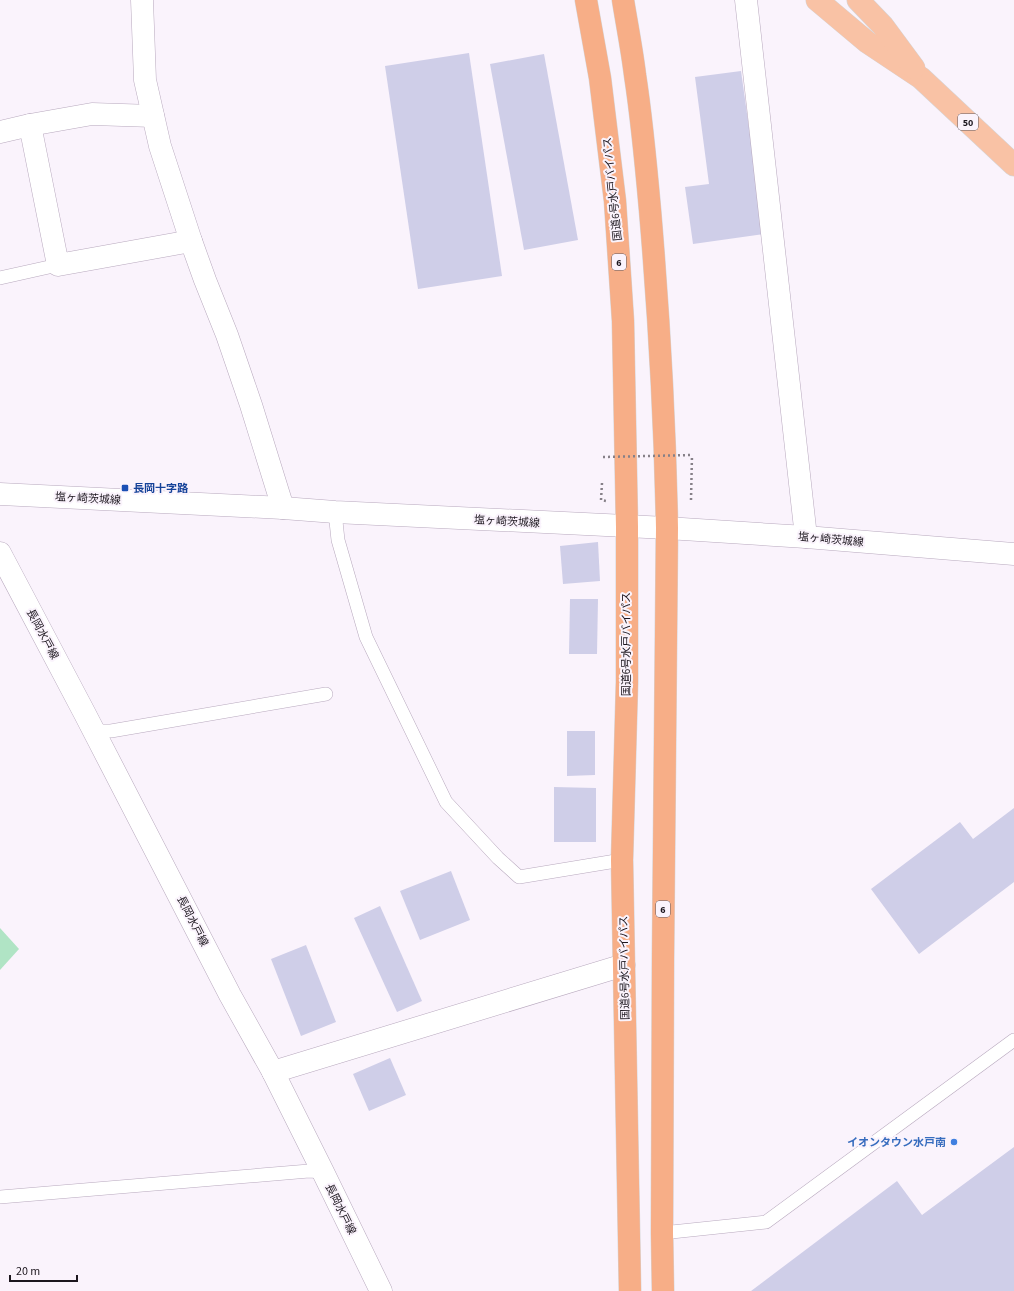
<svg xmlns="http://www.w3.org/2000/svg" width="1014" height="1291" viewBox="0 0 1014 1291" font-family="'Source Sans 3','Noto Sans JP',sans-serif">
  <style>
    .green { fill: #b0e4c5 }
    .building { fill: #cfcee8 }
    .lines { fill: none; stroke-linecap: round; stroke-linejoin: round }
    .service-casing { stroke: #b8a9be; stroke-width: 14 }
    .minor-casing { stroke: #b8a9be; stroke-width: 23 }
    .secondary-casing { stroke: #b8a9be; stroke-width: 23 }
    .primary-casing { stroke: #d6d5d6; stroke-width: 23 }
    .trunk-casing { stroke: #d6d5d6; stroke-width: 23 }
    .path { stroke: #868088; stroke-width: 2.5; stroke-dasharray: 2 3; stroke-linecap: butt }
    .service { stroke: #fff; stroke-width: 13 }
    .minor { stroke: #fff; stroke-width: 22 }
    .secondary { stroke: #fff; stroke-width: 22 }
    .primary { stroke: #f9c2a5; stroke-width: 22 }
    .trunk { stroke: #f7ae87; stroke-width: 22 }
    .path-bridge { stroke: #868088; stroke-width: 2.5; stroke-dasharray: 2 3; stroke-linecap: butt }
    .transit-dot { fill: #1a4fb4; stroke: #faf3fc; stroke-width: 1.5 }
    .shop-dot { fill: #3f7fe0; stroke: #faf3fc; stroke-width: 1.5 }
    .labels { text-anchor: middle; stroke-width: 4; stroke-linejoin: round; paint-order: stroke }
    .shield { fill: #faf3fc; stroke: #5f5861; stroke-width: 1 }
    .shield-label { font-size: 10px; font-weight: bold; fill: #1c161e }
    .street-label { font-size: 11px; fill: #1c161e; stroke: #faf3fc }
    .transit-label { font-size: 11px; font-weight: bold; fill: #164399; stroke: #faf3fc; text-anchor: start }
    .shop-label { font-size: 11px; font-weight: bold; fill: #366cbe; stroke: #faf3fc; text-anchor: end }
  </style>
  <rect width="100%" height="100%" fill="#faf3fc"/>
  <!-- green -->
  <path class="green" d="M 0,928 L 19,949 L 0,970 Z"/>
  <!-- building -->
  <g class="building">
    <path d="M 469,53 L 502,276 L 418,289 L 385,66 Z"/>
    <path d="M 544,54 L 578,240 L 524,250 L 490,64 Z"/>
    <path d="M 741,71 L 764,234 L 693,244 L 685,187 L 709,184 L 695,77 Z"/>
    <path d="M 598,542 L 600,581 L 563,584 L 560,546 Z"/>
    <path d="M 570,599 L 598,599 L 597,654 L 569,654 Z"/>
    <path d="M 567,731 L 595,731 L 595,775 L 567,776 Z"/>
    <path d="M 554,787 L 596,788 L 596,842 L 554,842 Z"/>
    <path d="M 1014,808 L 1014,882 L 919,954 L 871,889 L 960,822 L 973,839 Z"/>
    <path d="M 451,871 L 470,920 L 420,940 L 400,891 Z"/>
    <path d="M 380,906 L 422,1001 L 397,1012 L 354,918 Z"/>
    <path d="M 306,945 L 336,1022 L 301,1036 L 271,959 Z"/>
    <path d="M 390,1058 L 406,1095 L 369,1111 L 353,1074 Z"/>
    <path d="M 1014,1147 L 1014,1291 L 751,1291 L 897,1181 L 922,1215 Z"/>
  </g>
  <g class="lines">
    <defs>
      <g id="service">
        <path d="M 0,278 L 58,265"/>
        <path d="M 335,512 L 338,540 L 366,637 L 446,802 L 498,858 L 519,877 L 622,860"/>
        <path d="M 94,731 L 111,731 L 326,694"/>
        <path d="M 0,1197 L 309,1171 L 323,1172"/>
        <path d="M 662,1233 L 766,1222 L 1014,1040"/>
      </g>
      <g id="minor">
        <path d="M 142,0 L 145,80 L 160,146 L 191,241 L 205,280 L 227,335 L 251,405 L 283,508"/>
        <path d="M 746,0 L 806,537"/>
        <path d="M 30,125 L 92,114 L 153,116"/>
        <path d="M 0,132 L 30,125 L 58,265 L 191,241"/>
        <path d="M 273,1072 L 624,965"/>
      </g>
      <g id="secondary">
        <path d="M 0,494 L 283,508 L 335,512 L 667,528 L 806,537 L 1014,554"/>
        <path d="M 0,553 L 85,714 L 230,995 L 273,1072 L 323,1172 L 381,1291"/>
      </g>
      <g id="primary">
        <path d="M 817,0 L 867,42 L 921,78 L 1014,165"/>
        <path d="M 858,0 L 883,26 L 914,68"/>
      </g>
      <g id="trunk">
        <path d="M 586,0 L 600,78 L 615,201 L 623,321 L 627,527 L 627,682 L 622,860 L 630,1291"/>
        <path d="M 623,0 C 627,25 632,50 635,75 C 642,120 646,165 650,210 C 659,316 665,422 667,528 L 663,960 L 662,1233 L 663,1291"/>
      </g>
    </defs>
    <!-- service casing -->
    <use href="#service" class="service-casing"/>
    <!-- minor casing -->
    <use href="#minor" class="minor-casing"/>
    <!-- secondary casing -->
    <use href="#secondary" class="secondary-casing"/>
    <!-- primary casing -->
    <use href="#primary" class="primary-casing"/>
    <!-- trunk casing -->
    <use href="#trunk" class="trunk-casing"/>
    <!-- path -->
    <g class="path">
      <path d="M 602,483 L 601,500 L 606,501"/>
      <path d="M 691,500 L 692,455"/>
    </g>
    <!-- service -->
    <use href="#service" class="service"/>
    <!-- minor -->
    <use href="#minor" class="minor"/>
    <!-- secondary -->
    <use href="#secondary" class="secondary"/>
    <!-- primary -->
    <use href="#primary" class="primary"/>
    <!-- trunk -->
    <use href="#trunk" class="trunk"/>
    <!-- path-bridge -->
    <path class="path-bridge" d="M 603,457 L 692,455"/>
  </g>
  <!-- markers -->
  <rect class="transit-dot" x="121" y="484" width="8" height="8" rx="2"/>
  <circle class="shop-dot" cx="954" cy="1142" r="4"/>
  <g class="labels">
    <!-- shield labels -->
    <g class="shield">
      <rect x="958" y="114" width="20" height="16" rx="3"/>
      <rect x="612" y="254" width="14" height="16" rx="3"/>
      <rect x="656" y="901" width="14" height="16" rx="3"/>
    </g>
    <g class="shield-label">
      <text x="968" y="126">50</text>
      <text x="619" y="266">6</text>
      <text x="663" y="913">6</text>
    </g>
    <!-- street labels -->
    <g class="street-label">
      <text transform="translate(612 189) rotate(-96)" y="4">国道6号水戸バイパス</text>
      <text transform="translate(88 498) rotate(3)" y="4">塩ヶ崎茨城線</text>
      <text transform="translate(507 521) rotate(3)" y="4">塩ヶ崎茨城線</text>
      <text transform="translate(831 539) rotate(5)" y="4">塩ヶ崎茨城線</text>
      <text transform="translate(43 634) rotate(62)" y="4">長岡水戸線</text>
      <text transform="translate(626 644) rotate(-90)" y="4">国道6号水戸バイパス</text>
      <text transform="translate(193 921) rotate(63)" y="4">長岡水戸線</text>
      <text transform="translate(624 968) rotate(-91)" y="4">国道6号水戸バイパス</text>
      <text transform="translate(341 1209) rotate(64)" y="4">長岡水戸線</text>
    </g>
    <!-- transit labels -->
    <g class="transit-label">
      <text x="133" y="492">長岡十字路</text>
    </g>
    <!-- shop labels -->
    <g class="shop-label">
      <text x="946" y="1146">イオンタウン水戸南</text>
    </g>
  </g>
  <!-- scale -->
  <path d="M10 1275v6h67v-6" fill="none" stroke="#1c161e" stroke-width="2"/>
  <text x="16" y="1275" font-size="12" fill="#1c161e" stroke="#faf3fc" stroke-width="3" paint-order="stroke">20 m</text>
</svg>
